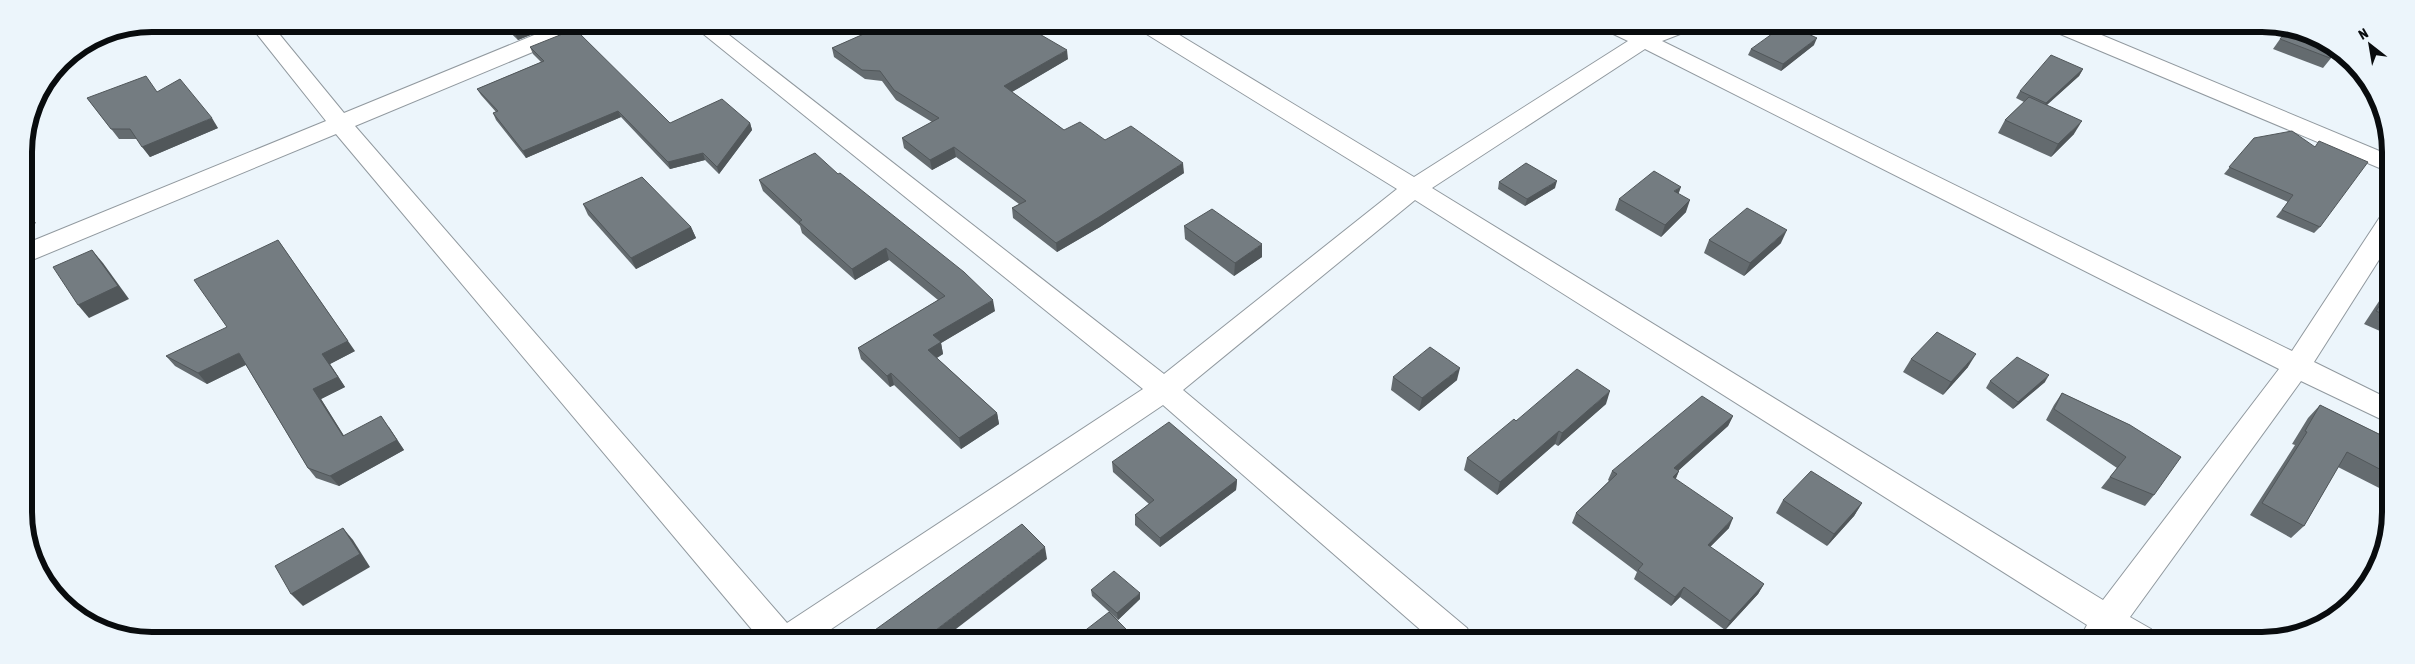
<svg xmlns="http://www.w3.org/2000/svg" width="2415" height="664" viewBox="0 0 2415 664" font-family="'Asap Condensed',sans-serif">
  <style>
    .lines { fill: none; stroke-linecap: round; stroke-linejoin: round }
    .street-casing { stroke: #91999f; stroke-width: 2 }
    .street { fill: #fff; fill-rule: evenodd }
    .wall { fill: #646b6f }
    .shaded-wall { fill: #51575a }
    .building { fill: #747c81; stroke: #51575a }
    .rim { fill: none; stroke: #090c0e; stroke-width: 6 }
  </style>
  <rect width="100%" height="100%" fill="#ecf5fb"/>
  <g class="lines">
    <defs>
      <g id="street">
        <path d="M 249,24 L 271,24 L 344,113 L 561,24 L 591,24 L 588,29 L 355,126 L 787,623 L 1143,389 L 691,24 L 715,24 L 1164,374 L 1397,189 L 1140,30 L 1137,25 L 1163,25 L 1414,177 L 1628,41 L 1605,30 L 1603,25 L 1631,26 L 1645,32 L 1662,26 L 1690,26 L 1688,31 L 1662,41 L 2292,351 L 2380,217 L 2389,214 L 2389,244 L 2314,362 L 2389,399 L 2389,423 L 2301,381 L 2130,617 L 2151,629 L 2156,640 L 2079,640 L 2087,625 L 1415,200 L 1183,390 L 1467,628 L 1472,639 L 1431,639 L 1163,405 L 818,638 L 759,638 L 336,134 L 25,263 L 25,244 L 326,121 ZM 1645,49 L 2279,369 L 2103,600 L 1432,188 Z"/>
        <path d="M 2050,26 L 2080,26 L 2389,155 L 2389,172 L 2053,31 Z"/>
      </g>
    </defs>
    <!-- street casing -->
    <use href="#street" class="street-casing"/>
    <!-- street -->
    <use href="#street" class="street"/>
  </g>
  <!-- wall -->
  <g class="wall">
    <path d="M 501,24 L 558,24 L 518,40 Z"/>
    <path d="M 854,25 L 994,25 L 1068,59 L 1012,92 L 1064,130 L 1105,140 L 1184,173 L 1100,227 L 1057,252 L 1013,218 L 1012,208 L 1019,204 L 956,157 L 932,170 L 904,148 L 902,138 L 932,122 L 896,100 L 882,81 L 865,79 L 834,57 L 832,48 L 867,33 Z"/>
    <path d="M 2280,39 L 2336,52 L 2323,68 L 2273,49 Z"/>
    <path d="M 1814,45 L 1781,71 L 1748,55 L 1751,49 Z"/>
    <path d="M 530,47 L 670,123 L 750,123 L 752,130 L 719,174 L 705,160 L 670,169 L 621,117 L 526,158 L 496,120 L 493,113 L 496,112 L 481,95 L 477,89 L 541,62 L 533,54 Z"/>
    <path d="M 2083,69 L 2079,76 L 2047,105 L 2074,134 L 2051,157 L 1998,133 L 2005,120 L 2024,102 L 2016,98 L 2020,91 Z"/>
    <path d="M 157,92 L 218,128 L 150,157 L 137,139 L 119,139 L 87,98 Z"/>
    <path d="M 2254,138 L 2320,227 L 2314,233 L 2276,217 L 2288,202 L 2224,174 Z"/>
    <path d="M 838,174 L 995,311 L 941,343 L 943,354 L 937,358 L 997,413 L 999,424 L 961,449 L 894,385 L 890,387 L 861,359 L 858,348 L 938,300 L 889,260 L 855,280 L 802,233 L 800,226 L 763,191 L 759,180 Z"/>
    <path d="M 1499,182 L 1555,188 L 1525,206 L 1498,189 Z"/>
    <path d="M 1678,194 L 1686,212 L 1661,237 L 1615,210 L 1619,199 Z"/>
    <path d="M 583,204 L 691,227 L 696,238 L 636,269 L 588,215 Z"/>
    <path d="M 1184,226 L 1262,257 L 1234,276 L 1185,239 Z"/>
    <path d="M 1709,240 L 1781,243 L 1744,276 L 1704,253 Z"/>
    <path d="M 2389,286 L 2389,335 L 2364,324 Z"/>
    <path d="M 355,351 L 330,364 L 345,387 L 321,399 L 344,436 L 389,427 L 404,450 L 339,486 L 316,478 L 308,468 L 246,365 L 207,384 L 175,366 L 166,356 Z"/>
    <path d="M 1911,359 L 1968,367 L 1943,395 L 1903,372 Z"/>
    <path d="M 1393,377 L 1457,380 L 1419,411 L 1391,390 Z"/>
    <path d="M 1990,381 L 2045,382 L 2013,409 L 1986,388 Z"/>
    <path d="M 2062,393 L 2130,425 L 2154,495 L 2145,506 L 2101,488 L 2117,468 L 2046,420 L 2054,405 Z"/>
    <path d="M 1606,404 L 1558,446 L 1555,444 L 1497,495 L 1464,470 L 1467,458 L 1516,421 Z"/>
    <path d="M 2320,405 L 2389,439 L 2389,493 L 2338,467 L 2304,526 L 2291,538 L 2250,515 L 2295,445 L 2292,444 L 2308,418 Z"/>
    <path d="M 1733,416 L 1728,426 L 1678,471 L 1679,471 L 1675,479 L 1729,528 L 1710,547 L 1764,584 L 1758,594 L 1725,630 L 1680,597 L 1671,606 L 1634,579 L 1637,572 L 1572,523 L 1576,513 L 1609,481 L 1608,480 L 1612,471 Z"/>
    <path d="M 1112,462 L 1237,480 L 1236,490 L 1160,547 L 1135,525 L 1135,515 L 1149,504 L 1113,472 Z"/>
    <path d="M 1783,500 L 1862,503 L 1854,516 L 1827,546 L 1776,513 Z"/>
    <path d="M 1091,590 L 1140,599 L 1118,620 L 1092,596 Z"/>
  </g>
  <!-- shaded-wall -->
  <g class="shaded-wall">
    <path d="M 519,24 L 558,24 L 518,40 L 512,27 Z"/>
    <path d="M 1817,38 L 1814,45 L 1781,71 L 1783,64 Z"/>
    <path d="M 1067,50 L 1068,59 L 1005,96 L 1004,86 Z"/>
    <path d="M 2083,69 L 2079,76 L 2042,109 L 2046,103 Z"/>
    <path d="M 618,111 L 621,117 L 526,158 L 523,151 Z"/>
    <path d="M 212,118 L 218,128 L 150,157 L 142,147 Z"/>
    <path d="M 2082,121 L 2074,134 L 2051,157 L 2058,144 Z"/>
    <path d="M 750,123 L 752,130 L 719,174 L 717,167 Z"/>
    <path d="M 954,147 L 956,157 L 932,170 L 930,160 Z"/>
    <path d="M 703,153 L 705,160 L 670,169 L 668,162 Z"/>
    <path d="M 1183,163 L 1184,173 L 1100,227 L 1057,252 L 1056,243 Z"/>
    <path d="M 1557,181 L 1555,188 L 1525,206 L 1527,199 Z"/>
    <path d="M 1681,187 L 1677,198 L 1674,191 Z"/>
    <path d="M 1690,200 L 1686,212 L 1661,237 L 1665,225 Z"/>
    <path d="M 26,212 L 36,223 L 24,229 L 24,213 Z"/>
    <path d="M 691,227 L 696,238 L 636,269 L 631,258 Z"/>
    <path d="M 1787,230 L 1781,243 L 1744,276 L 1750,263 Z"/>
    <path d="M 278,240 L 355,351 L 330,364 L 345,387 L 321,399 L 351,447 L 343,436 L 313,389 L 322,354 Z"/>
    <path d="M 1262,244 L 1262,257 L 1234,276 L 1235,263 Z"/>
    <path d="M 886,248 L 889,260 L 855,280 L 852,269 Z"/>
    <path d="M 92,250 L 103,263 L 129,299 L 89,318 L 78,305 Z"/>
    <path d="M 993,300 L 995,311 L 941,343 L 943,354 L 931,361 L 928,350 L 933,335 Z"/>
    <path d="M 239,353 L 247,364 L 207,384 L 198,373 Z"/>
    <path d="M 1976,354 L 1968,367 L 1943,395 L 1951,382 Z"/>
    <path d="M 1460,368 L 1457,380 L 1419,411 L 1422,398 Z"/>
    <path d="M 891,373 L 894,385 L 890,387 L 887,376 Z"/>
    <path d="M 2049,375 L 2045,382 L 2013,409 L 2018,402 Z"/>
    <path d="M 1610,391 L 1606,404 L 1558,446 L 1562,433 Z"/>
    <path d="M 997,413 L 999,424 L 961,449 L 959,438 Z"/>
    <path d="M 381,416 L 404,450 L 339,486 L 330,476 Z"/>
    <path d="M 1733,416 L 1728,426 L 1670,478 L 1674,468 Z"/>
    <path d="M 1559,431 L 1555,444 L 1497,495 L 1500,482 Z"/>
    <path d="M 1679,471 L 1675,481 L 1673,477 Z"/>
    <path d="M 1237,480 L 1236,490 L 1160,547 L 1160,538 Z"/>
    <path d="M 1862,503 L 1854,516 L 1827,546 L 1834,534 Z"/>
    <path d="M 1733,518 L 1729,528 L 1703,554 L 1708,545 Z"/>
    <path d="M 343,528 L 353,540 L 370,567 L 303,606 L 291,594 Z"/>
    <path d="M 1045,547 L 1047,559 L 943,639 L 924,639 Z"/>
    <path d="M 1764,584 L 1758,594 L 1725,630 L 1730,621 Z"/>
    <path d="M 1684,587 L 1680,597 L 1671,606 L 1675,597 Z"/>
    <path d="M 1140,593 L 1140,599 L 1118,620 L 1117,613 Z"/>
  </g>
  <!-- building -->
  <g class="building">
    <path d="M 509,24 L 519,24 L 512,27 Z"/>
    <path d="M 867,25 L 994,25 L 997,27 L 1002,25 L 1024,25 L 1067,50 L 1004,86 L 1064,130 L 1080,122 L 1105,140 L 1131,126 L 1183,163 L 1099,217 L 1056,243 L 1012,208 L 1026,201 L 954,147 L 930,160 L 902,138 L 939,118 L 894,90 L 880,71 L 862,70 L 832,48 L 875,29 Z"/>
    <path d="M 1783,26 L 1791,26 L 1817,38 L 1783,64 L 1751,49 Z"/>
    <path d="M 2290,27 L 2335,52 L 2330,58 L 2280,39 Z"/>
    <path d="M 575,29 L 670,123 L 722,99 L 750,123 L 717,167 L 703,153 L 668,162 L 618,111 L 523,151 L 493,113 L 498,111 L 477,89 L 544,61 L 530,47 Z"/>
    <path d="M 2051,55 L 2083,69 L 2046,103 L 2020,91 Z"/>
    <path d="M 146,76 L 157,92 L 180,79 L 212,118 L 142,147 L 130,129 L 111,129 L 87,98 Z"/>
    <path d="M 2029,97 L 2082,121 L 2058,144 L 2005,120 Z"/>
    <path d="M 2292,131 L 2315,147 L 2319,141 L 2368,162 L 2320,227 L 2282,210 L 2293,195 L 2229,167 L 2254,138 Z"/>
    <path d="M 815,153 L 838,174 L 840,173 L 964,272 L 993,300 L 933,335 L 941,342 L 928,350 L 997,413 L 959,438 L 891,373 L 887,376 L 858,348 L 945,296 L 886,248 L 852,269 L 799,222 L 802,220 L 759,180 Z"/>
    <path d="M 1526,163 L 1557,181 L 1527,199 L 1499,182 Z"/>
    <path d="M 1654,171 L 1681,187 L 1674,191 L 1690,200 L 1665,225 L 1619,199 Z"/>
    <path d="M 642,177 L 691,227 L 631,258 L 583,204 Z"/>
    <path d="M 1747,208 L 1787,230 L 1750,263 L 1709,240 Z"/>
    <path d="M 1212,209 L 1262,244 L 1235,263 L 1184,226 Z"/>
    <path d="M 278,240 L 348,341 L 322,354 L 338,377 L 313,389 L 343,436 L 381,416 L 397,440 L 330,476 L 308,468 L 239,353 L 198,373 L 166,356 L 227,327 L 194,280 Z"/>
    <path d="M 92,250 L 118,286 L 78,305 L 53,267 Z"/>
    <path d="M 2389,291 L 2389,317 L 2376,311 Z"/>
    <path d="M 1937,332 L 1976,354 L 1951,382 L 1911,359 Z"/>
    <path d="M 1430,347 L 1460,368 L 1422,398 L 1393,377 Z"/>
    <path d="M 2017,357 L 2049,375 L 2018,402 L 1990,381 Z"/>
    <path d="M 1577,369 L 1610,391 L 1562,433 L 1559,431 L 1500,482 L 1467,458 L 1514,419 L 1516,421 Z"/>
    <path d="M 2062,393 L 2130,425 L 2181,457 L 2154,495 L 2110,477 L 2126,457 L 2054,409 Z"/>
    <path d="M 1702,396 L 1733,416 L 1674,468 L 1679,471 L 1673,477 L 1733,518 L 1708,545 L 1764,584 L 1730,621 L 1684,587 L 1675,597 L 1638,570 L 1643,564 L 1576,513 L 1617,474 L 1612,471 Z"/>
    <path d="M 2320,405 L 2389,439 L 2389,474 L 2347,452 L 2304,526 L 2262,503 L 2307,432 L 2305,431 Z"/>
    <path d="M 1169,422 L 1237,480 L 1160,538 L 1135,515 L 1154,500 L 1112,462 Z"/>
    <path d="M 1811,471 L 1862,503 L 1834,534 L 1783,500 Z"/>
    <path d="M 1022,524 L 1045,547 L 924,639 L 871,639 L 868,635 Z"/>
    <path d="M 343,528 L 360,554 L 291,594 L 275,566 Z"/>
    <path d="M 1114,571 L 1140,593 L 1117,613 L 1091,590 Z"/>
    <path d="M 1109,612 L 1136,639 L 1074,639 Z"/>
  </g>
  <!-- crop -->
  <path d="M0 0H2415V664H0ZM152 32H2262A120 120 0 0 1 2382 152V512A120 120 0 0 1 2262 632H152A120 120 0 0 1 32 512V152A120 120 0 0 1 152 32Z" fill="#ecf5fb" fill-rule="evenodd"/>
  <path class="rim" d="M152 32H2262A120 120 0 0 1 2382 152V512A120 120 0 0 1 2262 632H152A120 120 0 0 1 32 512V152A120 120 0 0 1 152 32Z"/>
  <!-- north arrow -->
  <g transform="translate(2370 45) rotate(329)" stroke="#ecf5fb" stroke-width="4" paint-order="stroke">
  <path d="M0-4L9 19L0 12L-9 19Z" fill="#090c0e"/>
  <text y="-8" font-size="14" font-weight="bold" text-anchor="middle" fill="#090c0e">N</text>
  </g>
</svg>
